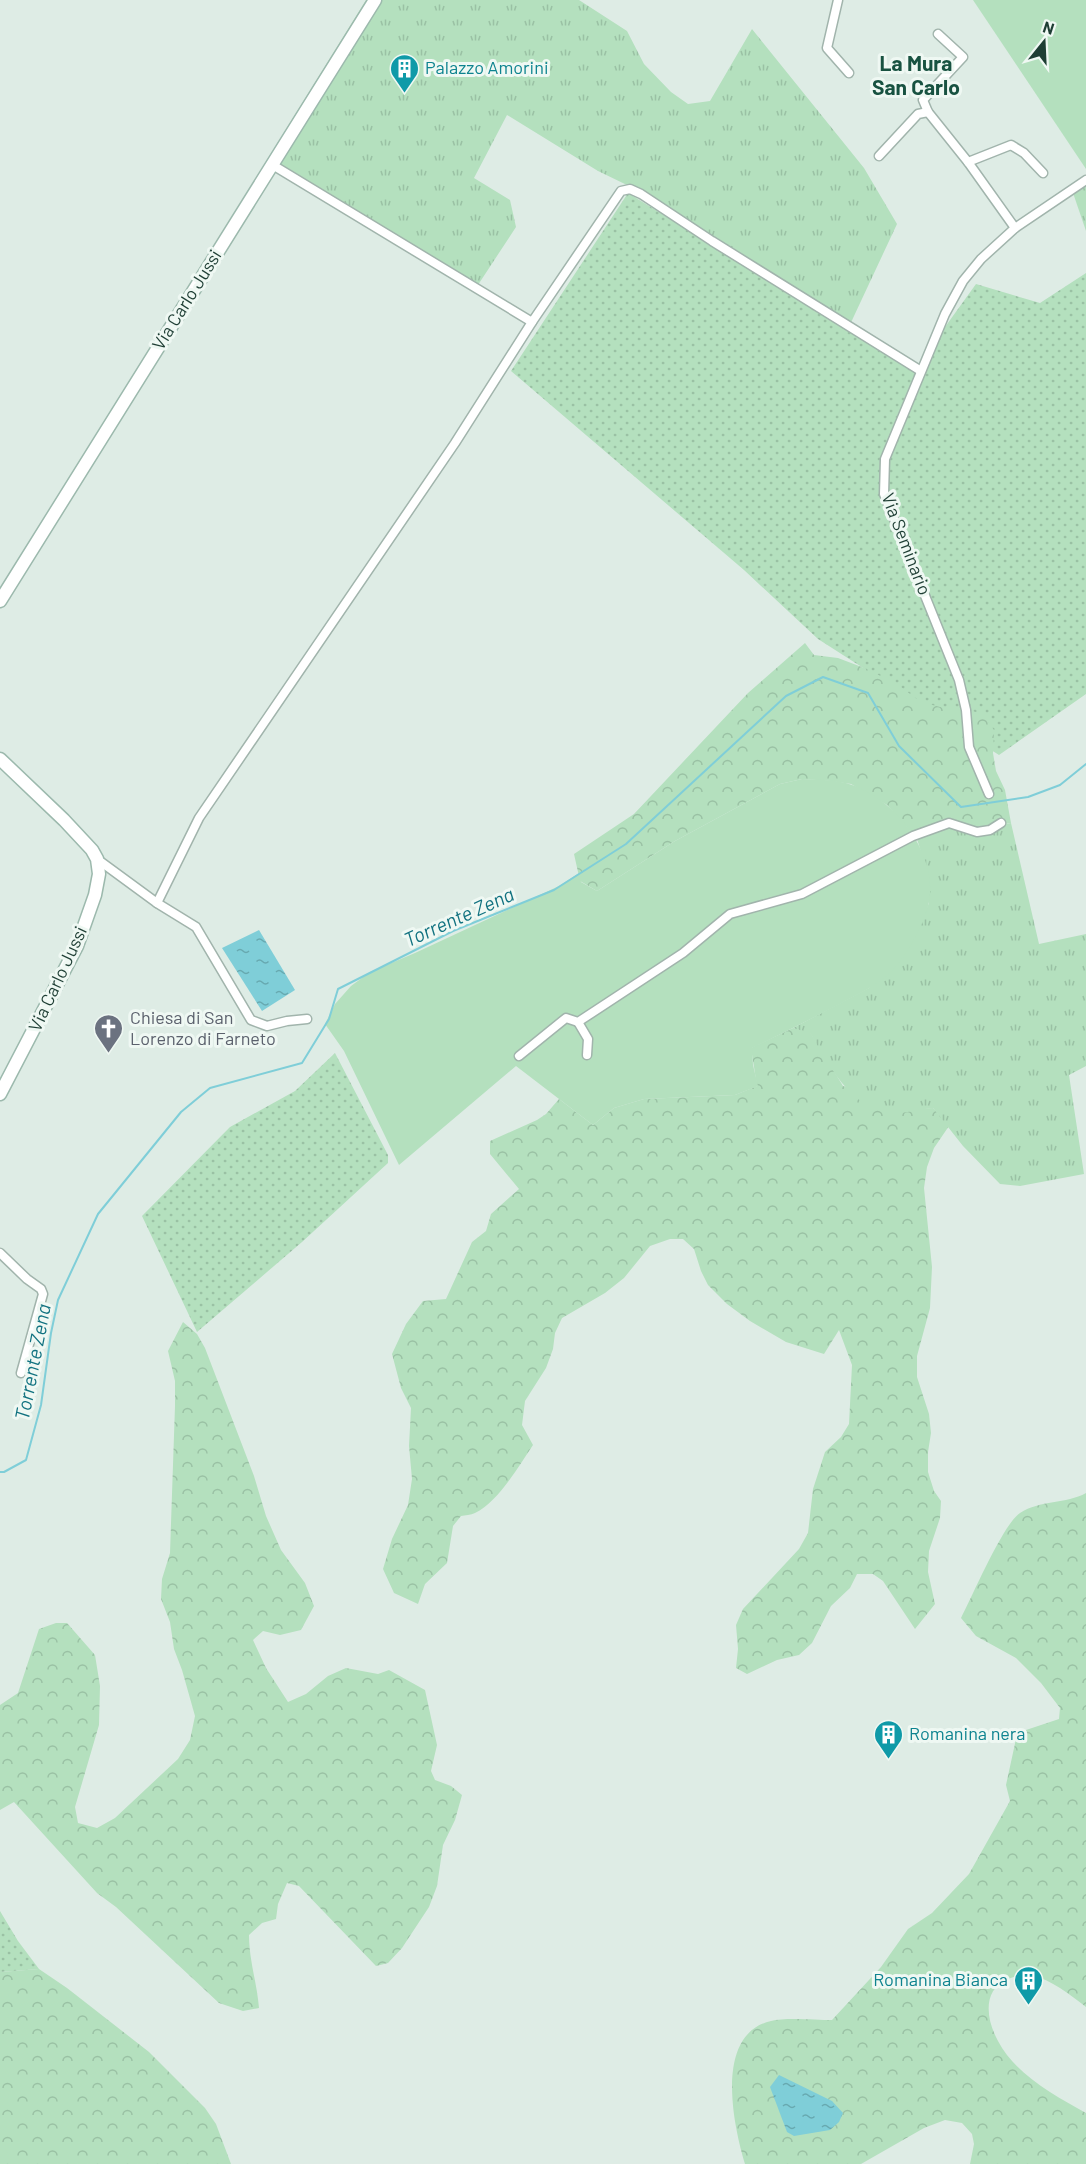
<svg xmlns="http://www.w3.org/2000/svg" width="1086" height="2164" viewBox="0 0 1086 2164" font-family="Barlow,sans-serif">
  <style>
    .grass { fill: url(#grass-dots) }
    .forest { fill: url(#forest-crowns) }
    .park { fill: url(#park-tufts) }
    .pitch { fill: #b4e0be }
    .water { fill: url(#water-ripples) }
    .lines { fill: none; stroke-linecap: round; stroke-linejoin: round }
    .stream { stroke: #7fced8; stroke-width: 2 }
    .street-casing { stroke: #a1b4ac; stroke-width: 11 }
    .secondary-casing { stroke: #9cb9ad; stroke-width: 15 }
    .street { stroke: #fff; stroke-width: 8 }
    .secondary { stroke: #fff; stroke-width: 12 }
    .labels { text-anchor: middle; stroke-width: 6; stroke-linejoin: round; paint-order: stroke }
    .culture-label { font-size: 18px; fill: #0d838f; stroke: #eff8f3; text-anchor: start }
    .street-label { font-size: 18px; fill: #1e3e34; stroke: #eff8f3 }
    .worship-label { font-size: 18px; fill: #5b616d; stroke: #eff8f3; text-anchor: start }
    .water-label { font-size: 20px; font-style: italic; fill: #117280; stroke: #eff8f3 }
    .quarter-label { font-size: 21px; font-weight: bold; fill: #185241; stroke: #eff8f3 }
  </style>
  <defs>
    <pattern id="grass-dots" width="8" height="8" patternUnits="userSpaceOnUse" patternTransform="scale(1.5)"><rect width="8" height="8" fill="#b4e0be"/><path d="M2 2h.1M6 6h.1" fill="none" stroke="#9ac1a4" stroke-width="1.8" stroke-linecap="round"/></pattern>
    <pattern id="forest-crowns" width="20" height="18" patternUnits="userSpaceOnUse" patternTransform="scale(1.5)"><rect width="20" height="18" fill="#b4e0be"/><path d="M2 6a3 3 0 1 1 6 0M12 15a3 3 0 1 1 6 0" fill="none" stroke="#9ac1a4"/></pattern>
    <pattern id="park-tufts" width="24" height="20" patternUnits="userSpaceOnUse" patternTransform="scale(1.5)"><rect width="24" height="20" fill="#b4e0be"/><path d="M3 7l-1-3M5 7V3M7 7l1-3M15 17l-1-3M17 17v-4M19 17l1-3" fill="none" stroke="#9ac1a4"/></pattern>
    <pattern id="water-ripples" width="26" height="14" patternUnits="userSpaceOnUse" patternTransform="scale(1.5)"><rect width="26" height="14" fill="#7fced8"/><path d="M2 4q2-2 4 0t4 0M15 11q2-2 4 0t4 0" fill="none" stroke="#67a9b0"/></pattern>
  </defs>
  <rect width="100%" height="100%" fill="#deece5"/>
  <!-- grass -->
  <g class="grass">
    <path d="M 628,193 L 914,370 L 976,284 L 1040,303 L 1086,273 L 1086,694 L 999,755 L 818,639 L 744,570 L 511,371 Z"/>
    <path d="M 335,1053 L 388,1155 L 388,1163 L 302,1242 L 197,1332 L 142,1216 L 230,1127 L 295,1091 Z"/>
    <path d="M 0,1911 L 18,1941 L 39,1969 L 0,1972 Z"/>
  </g>
  <!-- forest -->
  <g class="forest">
    <path d="M 805,643 L 814,655 L 838,658 L 867,669 L 898,685 L 921,702 L 944,708 L 965,709 L 983,714 L 994,730 L 993,753 L 996,771 L 1005,790 L 1011,823 L 917,839 L 887,805 L 851,784 L 831,781 L 802,779 L 780,784 L 675,841 L 597,891 L 580,881 L 574,854 L 634,814 L 748,693 Z"/>
    <path d="M 793,1028 L 810,1032 L 843,1086 L 916,1109 L 933,1108 L 949,1126 L 934,1148 L 927,1167 L 924,1188 L 932,1267 L 930,1308 L 917,1356 L 917,1377 L 929,1414 L 931,1433 L 928,1452 L 928,1472 L 934,1491 L 941,1501 L 940,1518 L 929,1551 L 928,1572 L 935,1604 L 915,1629 L 883,1581 L 873,1574 L 857,1574 L 850,1588 L 831,1606 L 812,1643 L 799,1655 L 777,1660 L 747,1674 L 736,1668 L 738,1649 L 736,1625 L 743,1609 L 799,1549 L 808,1533 L 813,1489 L 825,1452 L 841,1437 L 849,1424 L 852,1365 L 839,1330 L 824,1354 L 786,1342 L 750,1321 L 727,1304 L 708,1285 L 701,1271 L 694,1249 L 683,1239 L 670,1239 L 650,1246 L 624,1278 L 605,1293 L 562,1318 L 555,1333 L 553,1349 L 546,1368 L 525,1401 L 522,1425 L 533,1445 C 519,1466 498,1502 475,1513 C 471,1515 465,1515 461,1516 L 453,1526 L 447,1563 L 425,1584 L 418,1604 L 394,1593 L 383,1569 L 392,1539 L 408,1505 L 412,1479 L 409,1446 L 411,1408 L 401,1388 L 392,1354 L 406,1324 L 423,1301 L 446,1299 L 472,1242 L 486,1231 L 491,1214 L 519,1189 L 490,1154 L 490,1141 L 537,1120 L 546,1114 L 559,1099 L 593,1125 L 614,1108 L 644,1099 L 735,1095 L 757,1086 L 751,1048 Z"/>
    <path d="M 183,1322 L 197,1334 L 205,1348 L 254,1476 L 266,1516 L 281,1550 L 305,1583 L 314,1606 L 301,1630 L 280,1635 L 263,1631 L 253,1640 L 266,1668 L 288,1702 L 306,1694 L 328,1676 L 346,1668 L 378,1674 L 389,1670 L 425,1690 L 437,1745 L 431,1771 L 435,1780 L 451,1786 L 462,1795 L 455,1820 L 443,1845 L 437,1886 L 429,1907 L 402,1948 L 388,1963 L 376,1966 L 299,1886 L 287,1883 L 278,1904 L 276,1919 L 262,1923 L 249,1935 C 249,1960 257,1983 259,2008 L 243,2011 L 219,2003 L 116,1907 L 97,1893 L 14,1802 L 0,1810 L 0,1705 L 18,1693 L 39,1629 L 56,1623 L 67,1623 L 95,1655 L 100,1686 L 99,1725 L 75,1807 L 78,1823 L 97,1828 L 115,1818 L 178,1759 L 190,1740 L 195,1716 L 182,1670 L 174,1649 L 170,1622 L 161,1599 L 162,1579 L 170,1553 L 175,1406 L 175,1381 L 168,1351 Z"/>
    <path d="M 1086,1493 L 1086,2007 C 1069,1994 1052,1980 1031,1975 C 1023,1974 1015,1976 1008,1979 C 982,1990 986,2019 998,2041 C 1016,2075 1054,2095 1086,2113 L 1086,2164 L 970,2164 L 974,2144 L 972,2134 L 962,2123 L 945,2120 L 924,2128 L 861,2164 L 745,2164 C 733,2124 714,2034 771,2021 C 785,2017 817,2020 832,2020 L 881,1967 L 908,1929 L 932,1913 L 969,1874 L 1010,1801 L 1006,1785 L 1016,1739 L 1026,1730 L 1059,1719 L 1060,1708 L 1041,1683 L 1016,1658 L 976,1636 L 961,1618 C 972,1597 1003,1524 1020,1513 C 1040,1500 1066,1504 1086,1493 Z"/>
    <path d="M 39,1969 L 67,1988 L 149,2052 L 205,2108 L 216,2124 L 231,2164 L 0,2164 L 0,1972 Z"/>
  </g>
  <!-- park -->
  <g class="park">
    <path d="M 366,0 L 579,0 L 627,31 L 644,64 L 671,92 L 688,104 L 710,101 L 752,29 L 864,168 L 897,224 L 847,331 L 629,186 L 598,171 L 507,115 L 474,178 L 510,200 L 516,227 L 476,288 L 391,241 L 267,160 Z"/>
    <path d="M 1086,181 L 1086,231 L 1072,190 Z"/>
    <path d="M 963,821 L 988,828 L 1011,823 L 1039,944 L 1086,934 L 1086,1066 L 1069,1075 L 1084,1174 L 1020,1186 L 1000,1184 L 963,1146 L 933,1108 C 920,1109 904,1114 891,1113 C 848,1107 830,1065 810,1033 L 793,1028 L 869,988 L 905,952 L 915,936 L 929,903 L 929,885 L 927,871 L 917,839 Z"/>
  </g>
  <!-- pitch -->
  <g class="pitch">
    <path d="M 973,0 L 1086,0 L 1086,169 Z"/>
    <path d="M 802,779 C 819,780 836,779 852,785 C 896,800 938,854 929,902 C 924,925 908,954 892,971 C 877,986 856,995 838,1005 C 809,1020 781,1034 752,1048 L 753,1065 L 758,1086 L 735,1095 L 644,1099 L 614,1108 L 593,1125 L 516,1066 L 399,1165 L 344,1051 L 325,1024 L 335,1004 L 351,986 L 370,972 L 415,953 L 559,886 L 579,873 L 581,882 L 597,891 L 675,841 L 780,784 Z"/>
  </g>
  <!-- water -->
  <g class="water">
    <path d="M 259,930 L 295,990 L 262,1011 L 222,948 Z"/>
    <path d="M 779,2075 L 832,2101 L 843,2113 L 839,2122 L 830,2130 L 794,2136 L 787,2132 L 770,2087 Z"/>
  </g>
  <g class="lines">
    <!-- stream -->
    <path class="stream" d="M 0,1472 L 4,1472 L 26,1460 L 41,1405 L 51,1333 L 58,1300 L 98,1214 L 181,1112 L 210,1088 L 302,1063 L 329,1019 L 338,989 L 453,931 L 554,890 L 626,844 L 786,696 L 823,677 L 868,693 L 899,746 L 961,807 L 1028,797 L 1060,785 L 1086,764"/>
    <defs>
      <g id="street">
        <path d="M 838,0 L 827,48 L 849,73"/>
        <path d="M 938,34 L 963,57 L 923,100 L 928,112 L 968,162 L 1015,228"/>
        <path d="M 879,156 L 918,114 L 928,112"/>
        <path d="M 968,162 L 1011,145 L 1024,153 L 1043,173"/>
        <path d="M 271,164 L 532,322"/>
        <path d="M 989,794 L 969,747 L 966,710 L 959,680 L 884,494 L 885,459 L 945,314 L 963,281 L 981,259 L 1015,228 L 1086,180"/>
        <path d="M 97,859 L 157,903 L 196,927 L 251,1020 L 267,1026 L 287,1021 L 307,1019"/>
        <path d="M 157,903 L 199,818 L 455,443 L 532,322 L 621,191 L 630,189 L 641,194 L 712,241 L 921,371"/>
        <path d="M 578,1022 L 588,1039 L 587,1055"/>
        <path d="M 519,1056 L 566,1018 L 578,1022 L 683,953 L 730,914 L 802,894 L 913,836 L 949,823 L 977,832 L 990,830 L 1001,823"/>
        <path d="M 0,1253 L 27,1279 L 41,1289 L 43,1294 L 21,1373"/>
      </g>
      <g id="secondary">
        <path d="M 0,601 L 375,0"/>
        <path d="M 0,759 L 64,820 L 92,850 L 97,859 L 99,874 L 95,895 L 77,946 L 0,1094"/>
      </g>
    </defs>
    <!-- street casing -->
    <use href="#street" class="street-casing"/>
    <!-- secondary casing -->
    <use href="#secondary" class="secondary-casing"/>
    <!-- street -->
    <use href="#street" class="street"/>
    <!-- secondary -->
    <use href="#secondary" class="secondary"/>
  </g>
  <!-- icons -->
  <defs>
    <symbol id="building-pin" viewBox="-11 -11 22 30"><path d="M0 17L-7.5 6A9.5 9.5 0 1 1 7.5 6Z" fill="#0f9aa8" stroke="#eff8f3"/><path d="M-4-6H4V6H1V3H-1V6H-4ZM-2.5-4.3h1.7v1.8h-1.7ZM.8-4.3h1.7v1.8H.8ZM-2.5-1h1.7V.8h-1.7ZM.8-1h1.7V.8H.8Z" fill="#fff"/></symbol>
    <symbol id="church-pin" viewBox="-11 -11 22 30"><path d="M0 17L-7.5 6A9.5 9.5 0 1 1 7.5 6Z" fill="#6b7280" stroke="#eff8f3"/><path d="M-1.2-6h2.4v3.5h3.3v2.4h-3.3V6h-2.4V-.1h-3.3v-2.4h3.3Z" fill="#fff"/></symbol>
  </defs>
  <g fill-rule="evenodd">
    <use href="#building-pin" x="388" y="52" width="33" height="45"/>
    <use href="#church-pin" x="92" y="1012" width="33" height="45"/>
    <use href="#building-pin" x="872" y="1718" width="33" height="45"/>
    <use href="#building-pin" x="1012" y="1964" width="33" height="45"/>
  </g>
  <g class="labels">
    <!-- culture labels -->
    <g class="culture-label">
      <text x="425" y="74">Palazzo Amorini</text>
      <text x="909" y="1740">Romanina nera</text>
      <text x="1008" y="1986" text-anchor="end">Romanina Bianca</text>
    </g>
    <!-- street labels -->
    <g class="street-label">
      <text transform="translate(187 300) rotate(-58)" y="6">Via Carlo Jussi</text>
      <text transform="translate(906 544) rotate(69)" y="6">Via Seminario</text>
      <text transform="translate(58 979) rotate(-65)" y="6">Via Carlo Jussi</text>
    </g>
    <!-- worship labels -->
    <g class="worship-label">
      <text x="130" y="1024">Chiesa di San<tspan x="130" dy="21">Lorenzo di Farneto</tspan></text>
    </g>
    <!-- water labels -->
    <g class="water-label">
      <text transform="translate(459 917) rotate(-24)" y="7">Torrente Zena</text>
      <text transform="translate(33 1362) rotate(-79)" y="7">Torrente Zena</text>
    </g>
    <!-- quarter labels -->
    <g class="quarter-label">
      <text x="916" y="71">La Mura<tspan x="916" dy="24">San Carlo</tspan></text>
    </g>
  </g>
  <!-- north arrow -->
  <g transform="translate(1044 42) rotate(18)" stroke="#eff8f3" stroke-width="4.5" paint-order="stroke">
  <path d="M0-4.5L10 22L0 15L-10 22Z" fill="#1e3e34"/>
  <text y="-9" font-size="16" font-weight="bold" text-anchor="middle" fill="#1e3e34">N</text>
  </g>
</svg>
